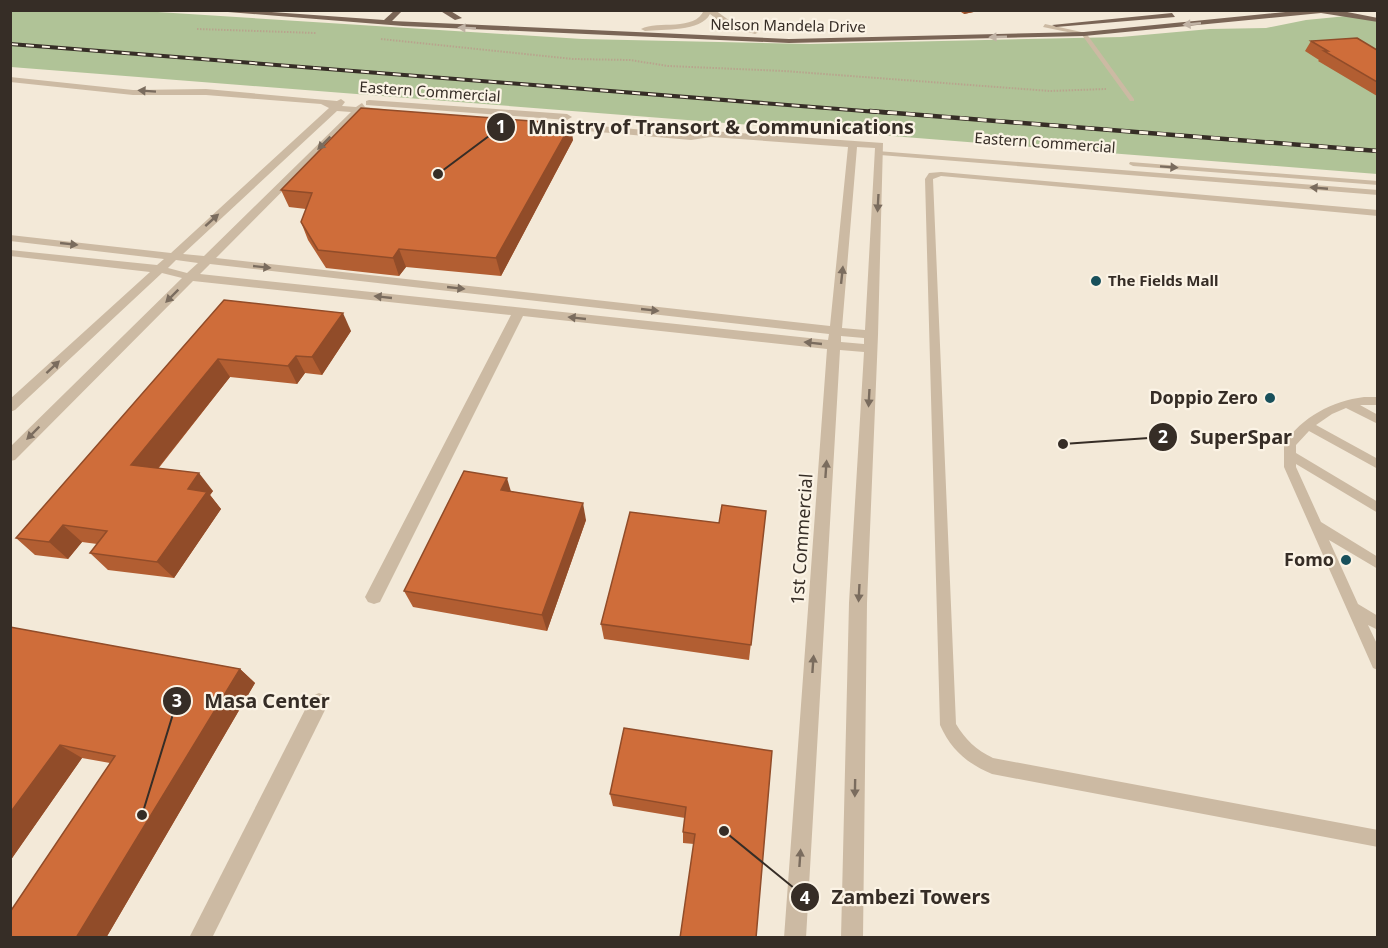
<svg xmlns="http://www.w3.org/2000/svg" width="1388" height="948" viewBox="0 0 1388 948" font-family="'Noto Sans',sans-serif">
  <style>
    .green { fill: #b0c397 }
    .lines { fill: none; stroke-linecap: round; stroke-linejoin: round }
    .path { stroke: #b8a48d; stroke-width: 2; stroke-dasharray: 1.5 1.5; stroke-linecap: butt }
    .service { fill: #ccbaa3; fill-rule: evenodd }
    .minor { fill: #ccbaa3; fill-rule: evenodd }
    .primary { fill: #7a6556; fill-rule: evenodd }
    .rail-far1-casing { stroke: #362d26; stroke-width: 4 }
    .rail-casing { stroke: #362d26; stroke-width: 4.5 }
    .rail-far1 { stroke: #fbf3e5; stroke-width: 2; stroke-dasharray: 8; stroke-linecap: butt }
    .rail { stroke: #fbf3e5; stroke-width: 3; stroke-dasharray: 9; stroke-linecap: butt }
    .wall { fill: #b25e32 }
    .shaded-wall { fill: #914c29 }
    .building { fill: #cf6d3a; stroke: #914c29; stroke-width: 1.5 }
    .oneway { fill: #c1b3a5 }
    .oneway2 { fill: #7a6c5e }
    .poi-dot { fill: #18505b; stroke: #fbf3e5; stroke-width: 2 }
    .labels { text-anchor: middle; stroke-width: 4.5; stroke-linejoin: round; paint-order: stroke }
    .far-street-label { font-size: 15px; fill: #362d26; stroke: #fbf3e5 }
    .far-poi-label { font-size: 15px; font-weight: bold; fill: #362d26; stroke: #fbf3e5; text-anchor: start }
    .poi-label { font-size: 18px; font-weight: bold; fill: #362d26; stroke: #fbf3e5; text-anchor: end }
    .street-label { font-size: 18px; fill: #362d26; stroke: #fbf3e5 }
    .leader { fill: none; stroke: #362d26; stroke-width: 2 }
    .callout-dot { fill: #362d26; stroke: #fbf3e5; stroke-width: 2 }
    .mark-label { font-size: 18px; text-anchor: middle; font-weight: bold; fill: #fff }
    .callout-label { font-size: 20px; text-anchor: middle; font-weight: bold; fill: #362d26; stroke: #fbf3e5; stroke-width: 4.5; stroke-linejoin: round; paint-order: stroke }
  </style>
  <rect width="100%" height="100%" fill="#f3e9d8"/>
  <!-- green -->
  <path class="green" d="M 10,11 L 142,11 L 582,39 L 810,44 L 1121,37 L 1210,29 L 1266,28 L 1306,20 L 1347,16 L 1377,21 L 1377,174 L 11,67 Z"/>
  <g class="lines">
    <!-- path -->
    <g class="path">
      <path d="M 197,29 L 316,33"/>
      <path d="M 381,39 L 573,59 L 630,60 L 668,66 L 784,71 L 1050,91 L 1106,89"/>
    </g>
    <!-- service -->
    <g class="service">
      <path d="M 1045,24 L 1086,33 L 1134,99 L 1134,101 L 1130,101 L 1082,35 L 1043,27 Z"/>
      <path d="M 877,151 L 1378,190 L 1378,195 L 880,155 L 876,153 Z"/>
      <path d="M 1130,162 L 1378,181 L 1378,185 L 1133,166 L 1129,164 Z"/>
      <path d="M 941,172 L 1378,210 L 1378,216 L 941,176 L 933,179 L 956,724 C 965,739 976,750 993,758 L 1378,830 L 1378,847 L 992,774 C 968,764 951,750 940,725 L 925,179 L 929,173 Z"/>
      <path d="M 1364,397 L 1378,397 L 1378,405 L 1360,405 L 1378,415 L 1378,424 L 1346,408 L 1332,414 L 1316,425 L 1378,459 L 1378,469 L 1309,431 L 1296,445 L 1296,453 L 1378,502 L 1378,513 L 1296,464 L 1296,467 L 1321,522 L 1378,557 L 1378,569 L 1329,540 L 1358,604 L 1378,616 L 1378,630 L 1368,625 L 1378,646 L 1378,670 L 1373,668 L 1284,467 L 1284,444 C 1302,417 1332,401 1364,397 Z"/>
    </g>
    <!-- minor -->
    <g class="minor">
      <path d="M 704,10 L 715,10 L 730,21 L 759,32 L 755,34 L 724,25 L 710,14 C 701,32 663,29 645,31 L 641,29 C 658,20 695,32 704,10 Z"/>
      <path d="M 10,77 L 133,90 L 206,89 L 337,101 L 341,99 L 345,102 L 342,106 L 356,107 L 362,103 L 365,107 L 383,109 L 384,111 L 380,114 L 361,112 L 216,258 L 830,326 L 848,147 L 711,137 L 691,140 L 553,128 L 548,125 L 553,122 L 691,134 L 711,131 L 883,143 L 878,335 L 867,603 L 863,938 L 841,938 L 849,603 L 864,352 L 840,350 L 806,938 L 784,938 L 827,349 L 523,316 L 380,602 L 374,604 L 368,602 L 365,597 L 511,315 L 193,281 L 15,460 L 10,461 L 10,447 L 182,278 L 162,273 L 15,410 L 10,412 L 10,399 L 150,272 L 10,256 L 10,250 L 157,265 L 164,259 L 10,241 L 10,235 L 171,253 L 329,108 L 321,104 L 206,95 L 133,95 L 10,82 ZM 337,111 L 351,112 L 204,256 L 183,254 ZM 857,147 L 875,148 L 865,330 L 842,328 ZM 176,260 L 198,263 L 187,273 L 168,268 ZM 210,264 L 829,334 L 828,340 L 200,274 ZM 841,336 L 864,338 L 864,344 L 841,342 Z"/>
      <path d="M 369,100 L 567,114 L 572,117 L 567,120 L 366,105 L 366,101 Z"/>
      <path d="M 319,693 L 326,696 L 328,702 L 326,708 L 212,938 L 189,938 L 312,696 Z"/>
    </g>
    <!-- primary -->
    <g class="primary">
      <path d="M 203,10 L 244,10 L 384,20 L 395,10 L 403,10 L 392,21 L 789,39 L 1084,32 L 1306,10 L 1337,10 L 1378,18 L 1378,22 L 1321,13 L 1084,36 L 789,43 L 403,26 Z"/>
      <path d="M 439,10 L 449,10 L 462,18 L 455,20 Z"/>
      <path d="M 1172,13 L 1175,17 L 1056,27 L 1052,25 Z"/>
    </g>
    <defs>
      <path id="rail-far1" d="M 10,44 L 890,113"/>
      <path id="rail" d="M 870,111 L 1378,151"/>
    </defs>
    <!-- rail-far1 casing -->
    <use href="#rail-far1" class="rail-far1-casing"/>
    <!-- rail casing -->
    <use href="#rail" class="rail-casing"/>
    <!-- rail-far1 -->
    <use href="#rail-far1" class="rail-far1"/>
    <!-- rail -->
    <use href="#rail" class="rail"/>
  </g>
  <!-- wall -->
  <g class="wall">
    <path d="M 958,10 L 983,10 L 964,14 Z"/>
    <path d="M 1311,41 L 1377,50 L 1377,96 L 1318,61 L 1319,60 L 1305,51 Z"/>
    <path d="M 573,140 L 501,276 L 406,267 L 399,276 L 326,268 L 308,240 L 301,222 L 306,209 L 289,207 L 281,190 Z"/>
    <path d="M 224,300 L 351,331 L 322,375 L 305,373 L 297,384 L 230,377 L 158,469 L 213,491 L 210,495 L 221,509 L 174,578 L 108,570 L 90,553 L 97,544 L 82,542 L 68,559 L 35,555 L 16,538 Z"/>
    <path d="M 511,492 L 586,520 L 547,631 L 413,607 L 404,591 Z"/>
    <path d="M 766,511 L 749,660 L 604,639 L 601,624 L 719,523 Z"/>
    <path d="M 10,627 L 240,669 L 255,683 L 106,938 L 10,938 L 110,763 L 82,758 L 10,861 Z"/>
    <path d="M 772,751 L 694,844 L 683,843 L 683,832 L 685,818 L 613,806 L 610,794 Z"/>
  </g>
  <!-- shaded-wall -->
  <g class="shaded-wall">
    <path d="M 965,10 L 983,10 L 964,14 Z"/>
    <path d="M 571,124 L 573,140 L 501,276 L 496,258 Z"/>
    <path d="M 399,249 L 406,267 L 399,276 L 393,258 Z"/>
    <path d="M 343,313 L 351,331 L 322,375 L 312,357 Z"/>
    <path d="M 296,356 L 305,373 L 297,384 L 288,366 Z"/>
    <path d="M 218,359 L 230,377 L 146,483 L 131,465 Z"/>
    <path d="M 199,473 L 213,491 L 210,495 L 221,509 L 174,578 L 157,562 L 188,489 Z"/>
    <path d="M 507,478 L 512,495 L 501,490 Z"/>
    <path d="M 583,503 L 586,520 L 547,631 L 542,615 Z"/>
    <path d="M 63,525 L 82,542 L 68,559 L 49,542 Z"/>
    <path d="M 240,669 L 255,683 L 106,938 L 76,938 Z"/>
    <path d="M 60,745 L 82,758 L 10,861 L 10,813 Z"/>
  </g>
  <!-- building -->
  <g class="building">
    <path d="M 1357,38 L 1377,50 L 1377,82 L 1324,51 L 1328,51 L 1311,41 Z"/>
    <path d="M 361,108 L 571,124 L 496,258 L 399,249 L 393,258 L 318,250 L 301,222 L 312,193 L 281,190 Z"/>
    <path d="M 224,300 L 343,313 L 312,357 L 296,356 L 288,366 L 218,359 L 131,465 L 199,473 L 188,489 L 207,492 L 157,562 L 90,553 L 107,531 L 63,525 L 49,542 L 16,538 Z"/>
    <path d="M 464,471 L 507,478 L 501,490 L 583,503 L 542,615 L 404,591 Z"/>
    <path d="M 722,505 L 766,511 L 751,645 L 601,624 L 630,512 L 719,523 Z"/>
    <path d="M 10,627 L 240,669 L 76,938 L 10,938 L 10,912 L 115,756 L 60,745 L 10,813 Z"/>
    <path d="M 624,728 L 772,751 L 756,938 L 680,938 L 695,834 L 683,832 L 686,807 L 610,794 Z"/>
  </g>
  <!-- one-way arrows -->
  <defs><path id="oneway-solid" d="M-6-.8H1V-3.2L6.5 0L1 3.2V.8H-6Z" transform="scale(1.5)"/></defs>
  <g class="oneway">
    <use href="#oneway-solid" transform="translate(1192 24) rotate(175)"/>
    <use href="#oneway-solid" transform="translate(467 28) rotate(-177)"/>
    <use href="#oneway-solid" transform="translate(998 37) rotate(178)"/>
  </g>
  <g class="oneway2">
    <use href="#oneway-solid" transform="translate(147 91) rotate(-176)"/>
    <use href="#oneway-solid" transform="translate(324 143) rotate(135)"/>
    <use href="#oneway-solid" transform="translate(1169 167) rotate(4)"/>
    <use href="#oneway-solid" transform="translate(1319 188) rotate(-175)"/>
    <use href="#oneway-solid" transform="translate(878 203) rotate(93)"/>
    <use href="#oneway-solid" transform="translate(212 220) rotate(-42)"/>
    <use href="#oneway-solid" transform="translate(69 244) rotate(6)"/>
    <use href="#oneway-solid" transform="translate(262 267) rotate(6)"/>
    <use href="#oneway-solid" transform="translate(842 275) rotate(-84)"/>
    <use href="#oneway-solid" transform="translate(456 288) rotate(6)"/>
    <use href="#oneway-solid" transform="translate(172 296) rotate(135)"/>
    <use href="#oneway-solid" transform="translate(383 297) rotate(-174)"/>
    <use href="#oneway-solid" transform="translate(650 310) rotate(6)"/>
    <use href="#oneway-solid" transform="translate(577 318) rotate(-174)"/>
    <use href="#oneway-solid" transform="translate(813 343) rotate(-174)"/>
    <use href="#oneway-solid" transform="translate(53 367) rotate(-43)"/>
    <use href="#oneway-solid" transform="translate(869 398) rotate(93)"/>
    <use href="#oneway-solid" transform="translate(33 433) rotate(135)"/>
    <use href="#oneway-solid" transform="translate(826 469) rotate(-86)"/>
    <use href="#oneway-solid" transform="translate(859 593) rotate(93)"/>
    <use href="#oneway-solid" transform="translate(813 664) rotate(-86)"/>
    <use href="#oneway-solid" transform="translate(855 788) rotate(91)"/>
    <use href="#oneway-solid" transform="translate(800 858) rotate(-86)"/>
  </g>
  <!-- markers -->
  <g class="poi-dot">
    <circle cx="1096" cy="281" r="6"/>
    <circle cx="1270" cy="398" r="6"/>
    <circle cx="1346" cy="560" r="6"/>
  </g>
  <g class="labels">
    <!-- far-street labels -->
    <g class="far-street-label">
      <text transform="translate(788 26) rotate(1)" y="5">Nelson Mandela Drive</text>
      <text transform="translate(430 92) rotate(4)" y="5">Eastern Commercial</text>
      <text transform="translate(1045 143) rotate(4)" y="5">Eastern Commercial</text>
    </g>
    <!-- far-poi labels -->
    <g class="far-poi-label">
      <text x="1108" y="286">The Fields Mall</text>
    </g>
    <!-- poi labels -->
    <g class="poi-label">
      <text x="1258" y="404">Doppio Zero</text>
      <text x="1334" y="566">Fomo</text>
    </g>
    <!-- street labels -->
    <g class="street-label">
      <text transform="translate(802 539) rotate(-86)" y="6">1st Commercial</text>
    </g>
  </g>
  <!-- callouts -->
  <path class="leader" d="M438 174L501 127M1063 444L1163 437M142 815L177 701M724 831L805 897"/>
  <g class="callout-dot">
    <circle cx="438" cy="174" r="6"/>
    <circle cx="1063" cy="444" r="6"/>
    <circle cx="142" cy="815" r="6"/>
    <circle cx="724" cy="831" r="6"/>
    <circle cx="501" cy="127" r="15"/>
    <circle cx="1163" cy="437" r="15"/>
    <circle cx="177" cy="701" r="15"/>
    <circle cx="805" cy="897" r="15"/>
  </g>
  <g class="mark-label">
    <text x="501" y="133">1</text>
    <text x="1163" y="443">2</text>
    <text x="177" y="707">3</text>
    <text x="805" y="904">4</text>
  </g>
  <g class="callout-label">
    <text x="721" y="134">Mnistry of Transort &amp; Communications</text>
    <text x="1241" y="444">SuperSpar</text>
    <text x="267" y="708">Masa Center</text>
    <text x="911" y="904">Zambezi Towers</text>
  </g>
  <!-- border -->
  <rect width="1388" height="948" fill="none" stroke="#362d26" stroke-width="24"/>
</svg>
